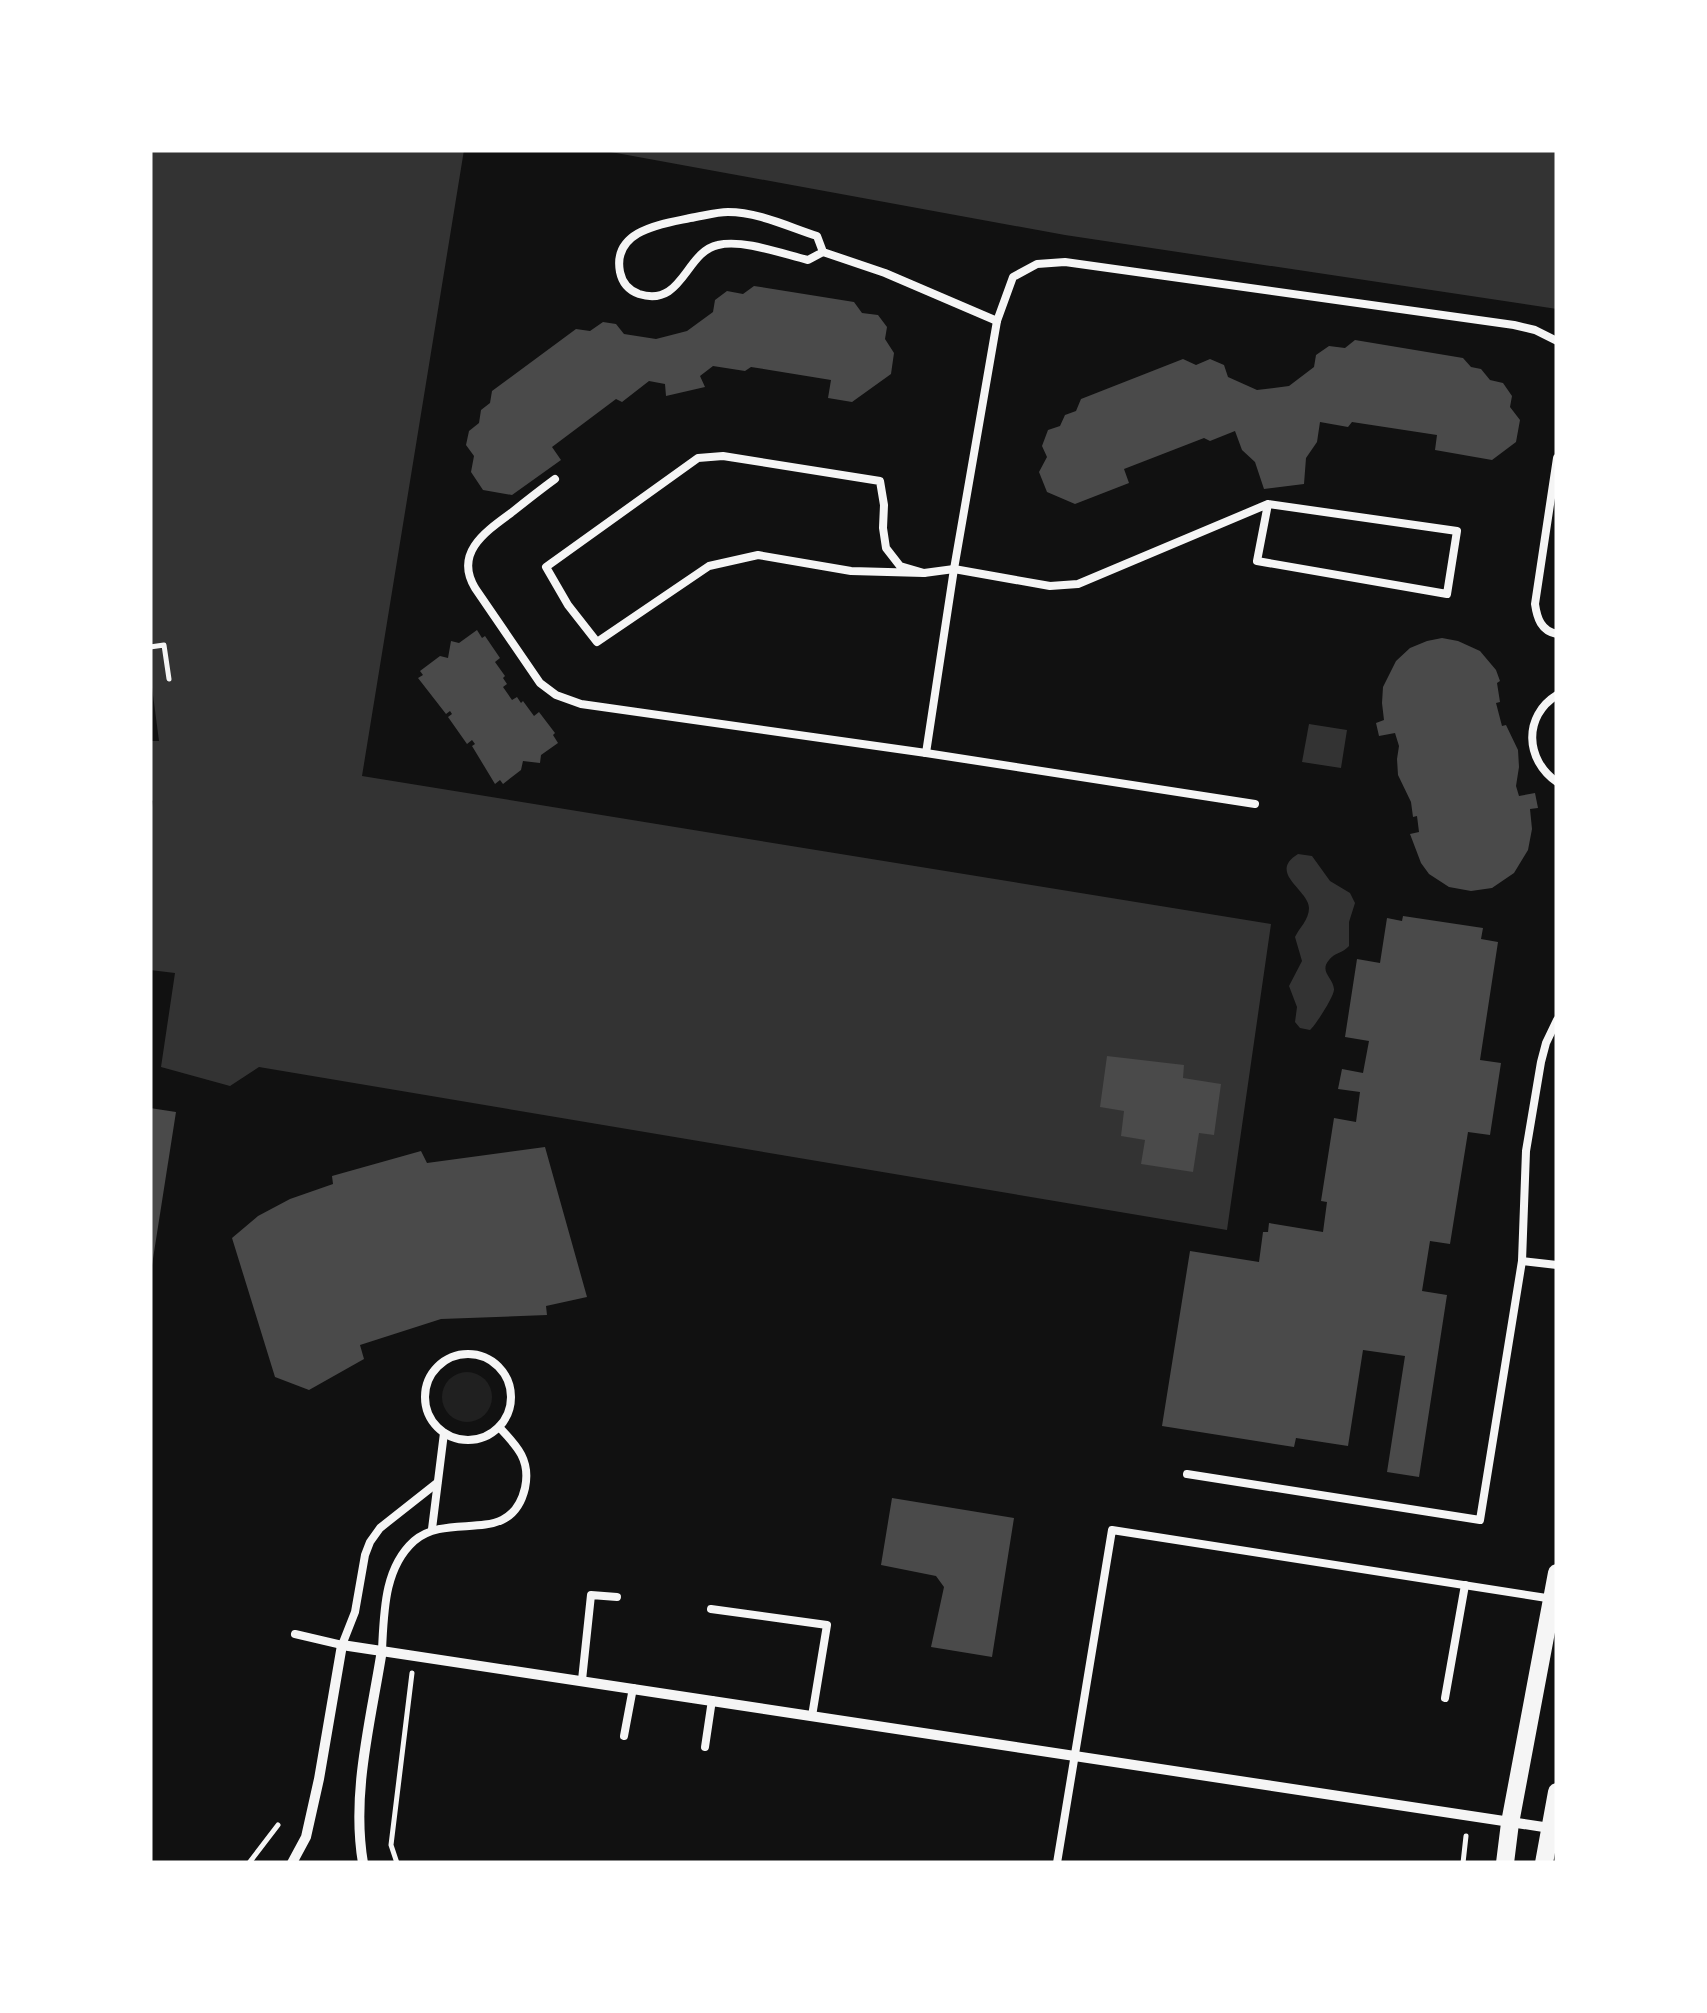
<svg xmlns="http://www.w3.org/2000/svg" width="1707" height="2013" viewBox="0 0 1707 2013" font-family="Arial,sans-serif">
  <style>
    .green { fill: #202020 }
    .water { fill: #333 }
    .building { fill: #4a4a4a }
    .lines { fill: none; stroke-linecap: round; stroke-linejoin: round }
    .path { stroke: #f5f5f5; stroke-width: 5 }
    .service { stroke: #f5f5f5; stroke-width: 8 }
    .minor { stroke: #f5f5f5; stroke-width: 10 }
    .tertiary { stroke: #f5f5f5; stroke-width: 18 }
  </style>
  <rect width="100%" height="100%" fill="#111"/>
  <!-- green -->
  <circle class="green" cx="467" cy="1397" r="25"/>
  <!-- water -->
  <g class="water">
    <path d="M 150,150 L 464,150 L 362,776 L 1271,924 L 1227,1230 L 259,1067 L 230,1086 L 161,1067 L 175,973 L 150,970 L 150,819 L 153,801 L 150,799 L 150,741 L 159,741 L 150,672 Z"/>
    <path d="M 600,150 L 1557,150 L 1557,309 L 1065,235 Z"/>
    <path d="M 1309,724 L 1347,730 L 1341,768 L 1302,762 Z"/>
    <path d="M 1298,854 L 1312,856 L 1330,881 L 1350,893 L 1355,903 L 1349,922 L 1349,946 C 1343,953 1334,953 1329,960 C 1319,972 1333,977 1334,989 C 1335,995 1315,1026 1310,1030 L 1300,1028 L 1295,1022 L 1297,1007 L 1289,986 L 1302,961 L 1295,937 C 1299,928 1309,920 1309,908 C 1309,890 1267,873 1298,854 Z"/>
  </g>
  <!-- building -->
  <g class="building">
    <path d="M 754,286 L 854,302 L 862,313 L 878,315 L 887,327 L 885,339 L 894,353 L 891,374 L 852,402 L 828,398 L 831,380 L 751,367 L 745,371 L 713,366 L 700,376 L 705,387 L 666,396 L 665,384 L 649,381 L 622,402 L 616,399 L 552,447 L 561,460 L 512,495 L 483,490 L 471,472 L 474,456 L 466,445 L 469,431 L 479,423 L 481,410 L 490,403 L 492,391 L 576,329 L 590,331 L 603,322 L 616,324 L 624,334 L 656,339 L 687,331 L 713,312 L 715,300 L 727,291 L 743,294 Z"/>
    <path d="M 1355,340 L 1463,358 L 1471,367 L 1481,369 L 1490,380 L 1503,383 L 1512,396 L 1510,407 L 1520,420 L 1516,442 L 1492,460 L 1435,450 L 1437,435 L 1352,422 L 1348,427 L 1320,422 L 1317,442 L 1306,458 L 1304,484 L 1264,489 L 1255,462 L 1242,450 L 1235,431 L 1210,441 L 1204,438 L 1124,469 L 1129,483 L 1075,504 L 1047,492 L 1039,472 L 1047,457 L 1042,446 L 1048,430 L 1060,426 L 1065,415 L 1076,411 L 1081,399 L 1183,359 L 1196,365 L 1210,359 L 1224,365 L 1228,377 L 1257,390 L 1289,386 L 1314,367 L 1316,355 L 1329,346 L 1345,348 Z"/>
    <path d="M 477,630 L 482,638 L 485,636 L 500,658 L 495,662 L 505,676 L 503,678 L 507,684 L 503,687 L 512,700 L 517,697 L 521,703 L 523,701 L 534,716 L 539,712 L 555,733 L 553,735 L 558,743 L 541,755 L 540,763 L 523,761 L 521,770 L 503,784 L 500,780 L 495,784 L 472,746 L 475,744 L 472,740 L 467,744 L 448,717 L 452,714 L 450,711 L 446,714 L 418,678 L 423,675 L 420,671 L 440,656 L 448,658 L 451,641 L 459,643 Z"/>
    <path d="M 1442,638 L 1458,641 L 1480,651 L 1496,670 L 1500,681 L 1497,683 L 1500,702 L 1496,703 L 1502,726 L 1506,725 L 1518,750 L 1519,767 L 1516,786 L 1519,796 L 1535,793 L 1538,808 L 1530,809 L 1532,829 L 1528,850 L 1514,873 L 1492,888 L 1471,891 L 1449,887 L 1429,874 L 1421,863 L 1410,834 L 1419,832 L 1417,816 L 1413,817 L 1411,802 L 1398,775 L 1397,759 L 1399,746 L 1395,733 L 1379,736 L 1376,723 L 1384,720 L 1382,703 L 1383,687 L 1396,661 L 1410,648 L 1427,641 Z"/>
    <path d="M 1403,916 L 1483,928 L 1481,939 L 1498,942 L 1480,1060 L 1501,1063 L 1490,1135 L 1468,1132 L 1450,1244 L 1430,1241 L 1422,1291 L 1447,1295 L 1419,1477 L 1387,1472 L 1405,1356 L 1363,1350 L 1348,1446 L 1296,1438 L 1294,1447 L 1162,1426 L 1190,1251 L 1259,1262 L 1263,1232 L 1268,1232 L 1269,1223 L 1323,1232 L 1327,1202 L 1321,1201 L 1334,1118 L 1356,1122 L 1360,1092 L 1338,1089 L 1342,1069 L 1363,1073 L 1369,1041 L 1345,1037 L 1357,959 L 1380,963 L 1387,918 L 1402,921 Z"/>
    <path d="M 1107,1056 L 1184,1065 L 1183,1078 L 1221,1084 L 1214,1135 L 1199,1133 L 1193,1172 L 1141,1164 L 1145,1140 L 1121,1136 L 1124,1111 L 1100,1107 Z"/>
    <path d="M 150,1108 L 176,1112 L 152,1265 L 150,1264 Z"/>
    <path d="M 545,1147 L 587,1297 L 546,1306 L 547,1315 L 441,1319 L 360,1345 L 364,1359 L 309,1390 L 275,1377 L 232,1238 L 258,1216 L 290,1199 L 333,1184 L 332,1176 L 421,1151 L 427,1163 Z"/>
    <path d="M 892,1498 L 1014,1518 L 992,1657 L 931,1647 L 944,1587 L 936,1576 L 881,1565 Z"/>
  </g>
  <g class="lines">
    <!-- path -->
    <g class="path">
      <path d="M 150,647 L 164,645 L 169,679"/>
      <path d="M 249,1863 L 278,1825"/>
      <path d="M 397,1863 L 391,1845 L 412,1673"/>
      <path d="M 1463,1863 L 1466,1836"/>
    </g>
    <!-- service -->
    <g class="service">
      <path d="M 823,252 L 817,236 C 789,227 758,212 728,212 C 716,212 703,216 690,218 C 662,224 612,230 620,272 C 622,282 628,290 639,294 C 683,308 685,252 718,245 C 743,239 783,254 808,260 L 823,252 L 885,273 L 997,321 L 1013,277 L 1037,264 L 1065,262 L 1514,325 L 1535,330 L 1557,341"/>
      <path d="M 723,456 L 880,481 L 884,505 L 883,528 L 886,548 L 900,566 L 924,573 L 851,571 L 758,555 L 709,566 L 597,642 L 568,605 L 546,567 L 698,458 Z"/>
      <path d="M 1557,458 L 1535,604 C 1537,618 1541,631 1557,634"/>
      <path d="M 555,479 C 540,490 526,501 511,513 C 485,532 454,553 475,588 L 540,683 L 556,695 L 581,704 L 926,753 L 1255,804"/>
      <path d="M 924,573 L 954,569 L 1050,586 L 1078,584 L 1268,504 L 1457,531 L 1447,594 L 1257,561 L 1268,504"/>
      <path d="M 1557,695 C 1523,716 1525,760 1557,782"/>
      <path d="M 926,753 L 954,569 L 997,321"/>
      <path d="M 1522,1261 L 1557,1265"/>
      <circle cx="468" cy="1397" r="43"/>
      <path d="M 1187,1474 L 1480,1520 L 1522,1261 L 1526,1151 L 1541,1062 L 1546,1043 L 1557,1020"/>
      <path d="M 432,1529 L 444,1433"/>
      <path d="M 711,1609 L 827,1625 L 812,1716"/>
      <path d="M 295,1634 L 342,1645 L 355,1612 L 365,1555 L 370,1542 L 380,1528 L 437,1483"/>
      <path d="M 382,1650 C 384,1612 384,1568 414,1541 C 450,1510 511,1548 525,1488 C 531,1460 517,1446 499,1427"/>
      <path d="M 582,1680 L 591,1595 L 617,1597"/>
      <path d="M 1445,1698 L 1465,1585"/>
      <path d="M 624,1736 L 633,1688"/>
      <path d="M 705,1747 L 712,1700"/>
      <path d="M 1057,1863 L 1112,1530 L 1553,1599"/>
    </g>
    <!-- minor -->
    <g class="minor">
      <path d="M 292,1863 L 306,1837 L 319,1779 L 342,1645 L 1550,1828"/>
      <path d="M 363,1863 C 351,1793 371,1720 382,1650"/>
    </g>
    <!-- tertiary -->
    <g class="tertiary">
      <path d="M 1505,1863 L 1510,1823 L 1557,1573"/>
      <path d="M 1544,1863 L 1557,1792"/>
    </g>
  </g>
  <!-- border -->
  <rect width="1707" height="2013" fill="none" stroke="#ffffff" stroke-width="305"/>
</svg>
